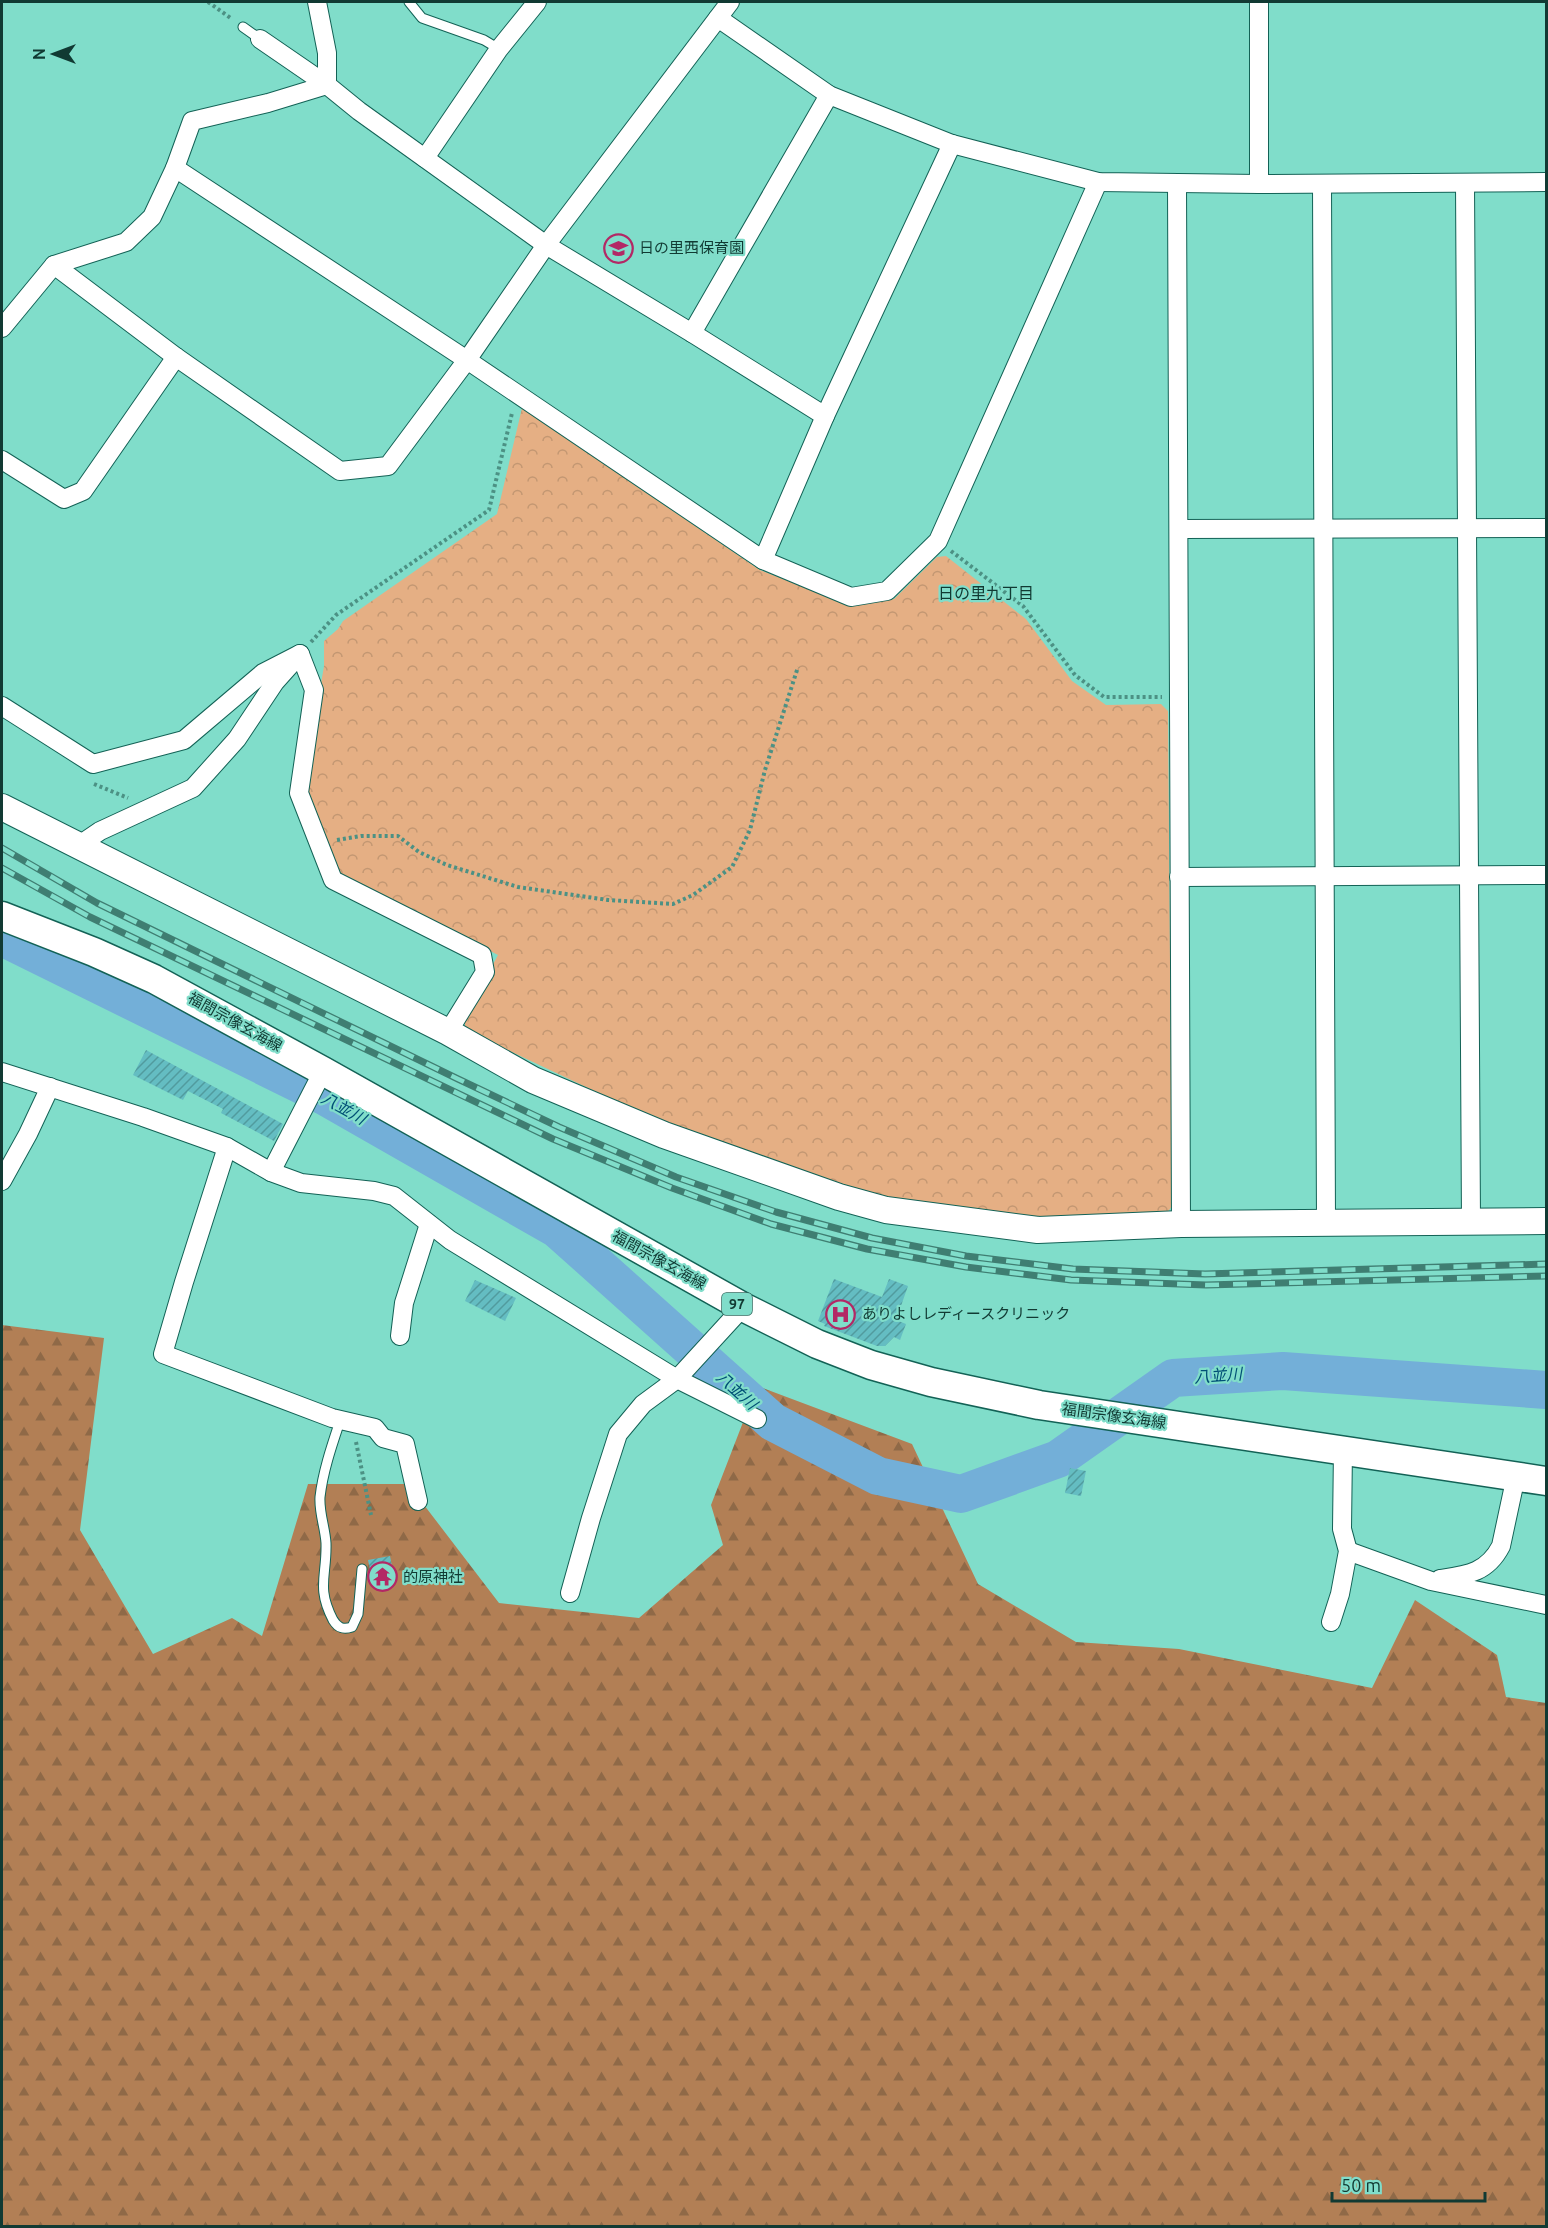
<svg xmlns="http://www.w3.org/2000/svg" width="1548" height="2228" viewBox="0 0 1548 2228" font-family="Ubuntu,'Noto Sans JP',sans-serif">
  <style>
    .forest { fill: url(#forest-firs) }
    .park { fill: url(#park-crowns) }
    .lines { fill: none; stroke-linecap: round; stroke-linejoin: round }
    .river { stroke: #73afd8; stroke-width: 38 }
    .building { fill: url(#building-hatch) }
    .lane-casing { stroke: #136256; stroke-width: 11 }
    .street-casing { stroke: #136256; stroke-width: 20 }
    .secondary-casing { stroke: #136256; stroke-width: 28 }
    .primary-casing { stroke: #136256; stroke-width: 31 }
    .path { stroke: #4c9184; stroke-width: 4; stroke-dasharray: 3 3; stroke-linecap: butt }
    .lane { stroke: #fff; stroke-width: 9 }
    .street { stroke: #fff; stroke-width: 18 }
    .secondary { stroke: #fff; stroke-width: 26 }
    .primary { stroke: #fff; stroke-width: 28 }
    .rail-casing { stroke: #3f7e72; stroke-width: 7 }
    .rail { stroke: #80ddca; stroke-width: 4.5; stroke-dasharray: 14; stroke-linecap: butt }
    .labels { text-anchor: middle; stroke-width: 4.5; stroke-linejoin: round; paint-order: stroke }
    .shield { fill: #80ddca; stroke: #326b60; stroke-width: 1.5 }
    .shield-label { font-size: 14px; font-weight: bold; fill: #113a33 }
    .poi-label { font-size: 15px; fill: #113a33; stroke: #80ddca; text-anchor: start }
    .street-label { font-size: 15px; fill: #113a33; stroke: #80ddca }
    .neighbourhood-label { font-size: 16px; fill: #113a33; stroke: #80ddca }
    .water-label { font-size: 16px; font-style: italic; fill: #004f76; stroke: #80ddca }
  </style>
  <defs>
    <pattern id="forest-firs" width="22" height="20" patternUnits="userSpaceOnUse" patternTransform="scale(1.5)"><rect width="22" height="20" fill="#b27f55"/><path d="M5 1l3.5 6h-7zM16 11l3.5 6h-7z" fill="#8f6947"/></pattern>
    <pattern id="park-crowns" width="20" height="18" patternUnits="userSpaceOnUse" patternTransform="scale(1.5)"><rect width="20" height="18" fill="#e5af84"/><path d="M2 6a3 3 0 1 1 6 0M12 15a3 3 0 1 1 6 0" fill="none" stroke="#c39772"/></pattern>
    <pattern id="building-hatch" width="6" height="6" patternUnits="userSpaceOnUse" patternTransform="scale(1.5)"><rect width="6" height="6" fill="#64bdc2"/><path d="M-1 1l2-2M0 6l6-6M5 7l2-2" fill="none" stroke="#519b9e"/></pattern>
  </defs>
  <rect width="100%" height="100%" fill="#80ddca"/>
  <!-- forest -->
  <path class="forest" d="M 2,1325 L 104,1338 L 80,1530 L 153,1654 L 232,1618 L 262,1636 L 308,1484 L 408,1484 L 499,1603 L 639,1618 L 723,1545 L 711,1505 L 757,1386 L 912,1444 L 978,1584 L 1076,1642 L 1179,1649 L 1372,1688 L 1415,1600 L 1497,1655 L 1506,1697 L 1546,1703 L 1546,2226 L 2,2226 Z"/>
  <!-- park -->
  <path class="park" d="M 522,408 L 760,570 L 847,604 L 894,599 L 937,557 L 946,556 L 1026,619 L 1072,681 L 1106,705 L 1161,704 L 1168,711 L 1172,1206 L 1165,1216 L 1021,1220 L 878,1196 L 813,1178 L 658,1121 L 465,1030 L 465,1016 L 498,955 L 338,874 L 303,789 L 324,666 L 324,641 L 338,629 L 343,621 L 497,514 Z"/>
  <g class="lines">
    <!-- river -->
    <path class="river" d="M 2,937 L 326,1097 L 557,1229 L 773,1422 L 878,1476 L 961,1494 L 1058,1459 L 1173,1378 L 1283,1371 L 1546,1390"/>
  </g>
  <!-- building -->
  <g class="building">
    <path d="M 146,1050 L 283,1124 L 274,1141 L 221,1113 L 223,1109 L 188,1091 L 183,1100 L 133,1075 Z"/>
    <path d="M 834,1279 L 882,1297 L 889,1279 L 908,1286 L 896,1320 L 906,1324 L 900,1340 L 894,1337 L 885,1346 L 877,1346 L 824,1326 L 825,1324 L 818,1321 Z"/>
    <path d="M 475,1280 L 516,1298 L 505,1321 L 465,1301 Z"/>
    <path d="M 1070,1468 L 1086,1471 L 1081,1496 L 1065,1493 Z"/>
    <path d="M 390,1556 L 394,1576 L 392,1576 L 392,1579 L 375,1581 L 375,1578 L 372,1579 L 368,1560 Z"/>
  </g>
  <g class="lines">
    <defs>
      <g id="lane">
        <path d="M 409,2 L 422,18 L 484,40 L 499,49"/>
        <path d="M 243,27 L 260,39"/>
        <path d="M 340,1421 C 332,1445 323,1471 320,1497 C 319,1513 325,1527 326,1543 C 327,1576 316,1587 333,1620 C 338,1628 343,1630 352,1627 L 358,1614 L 362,1569"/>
      </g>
      <g id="street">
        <path d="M 317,2 L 327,53 L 327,85"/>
        <path d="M 718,18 L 829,95 L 952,144 L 1098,182 L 1259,184 L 1546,182"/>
        <path d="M 260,39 L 327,85 L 359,111 L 546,245 L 692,333 L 825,416"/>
        <path d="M 425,158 L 499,49 L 537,2"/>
        <path d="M 175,168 L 467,360 L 763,560 L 851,597 L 887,591 L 938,541 L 1098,182"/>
        <path d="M 1465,183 L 1471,1222"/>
        <path d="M 1177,184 L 1181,1224"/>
        <path d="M 1259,184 L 1259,2"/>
        <path d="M 1322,184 L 1326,1223"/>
        <path d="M 54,265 L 176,357 L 340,471 L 388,466 L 467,360 L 546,245 L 730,2"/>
        <path d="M 2,328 L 54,265 L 126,242 L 152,217 L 175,168 L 192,121 L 268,103 L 327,85"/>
        <path d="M 692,333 L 829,95"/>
        <path d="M 2,460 L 64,499 L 83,491 L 176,357"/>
        <path d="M 1179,529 L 1546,528"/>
        <path d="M 763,560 L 825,416 L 952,144"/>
        <path d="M 300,654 L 314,690 L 299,793 L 333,880 L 482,955 L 485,972 L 448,1032"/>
        <path d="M 2,706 L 93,764 L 184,740 L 263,673 L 300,654"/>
        <path d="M 78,846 L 100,831 L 193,788 L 237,739 L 275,682 L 292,663"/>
        <path d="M 1179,877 L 1546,875"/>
        <path d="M 2,1072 L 143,1117 L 227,1147 L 271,1172 L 301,1183 L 374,1191 L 394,1196 L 450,1240 L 677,1379 L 757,1419"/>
        <path d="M 227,1147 L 184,1282 L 163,1354 L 332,1418 L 375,1428 L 383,1438 L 405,1444 L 418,1501"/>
        <path d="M 271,1172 L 323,1071"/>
        <path d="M 2,1181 L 28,1134 L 50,1087"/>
        <path d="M 400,1336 L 404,1303 L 429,1224"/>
        <path d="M 1348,1551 L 1431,1581 L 1546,1605"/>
        <path d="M 1440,1579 C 1467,1575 1487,1573 1501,1546 L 1516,1476"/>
        <path d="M 570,1593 L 591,1518 L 618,1434 L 643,1404 L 677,1379 L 743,1307"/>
        <path d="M 1331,1622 L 1340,1594 L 1348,1551 L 1342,1529 L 1343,1449"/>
      </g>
      <path id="secondary" d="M 2,807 L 448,1032 L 533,1080 L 664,1135 L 839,1197 L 886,1210 L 1038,1230 L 1181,1224 L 1546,1221"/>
      <path id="primary" d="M 2,916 L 94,952 L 154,979 L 323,1071 L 743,1307 L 817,1344 L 871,1365 L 931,1382 L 1039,1405 L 1546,1481"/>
    </defs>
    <!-- lane casing -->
    <use href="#lane" class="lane-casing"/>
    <!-- street casing -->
    <use href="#street" class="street-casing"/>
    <!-- secondary casing -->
    <use href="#secondary" class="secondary-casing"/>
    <!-- primary casing -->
    <use href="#primary" class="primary-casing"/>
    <!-- path -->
    <g class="path">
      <path d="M 208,2 L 232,19"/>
      <path d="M 951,551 L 1023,606 L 1075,675 L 1104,697 L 1162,697"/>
      <path d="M 311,642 L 336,615 L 489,510 L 512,413"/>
      <path d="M 94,784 L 128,798"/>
      <path d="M 337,840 L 361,836 L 398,836 L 419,852 L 447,865 L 518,887 L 608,900 L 673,904 L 693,895 L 732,867 L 750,830 L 765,770 L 798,667"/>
      <path d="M 356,1442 L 371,1515"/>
    </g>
    <!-- lane -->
    <use href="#lane" class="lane"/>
    <!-- street -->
    <use href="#street" class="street"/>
    <!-- secondary -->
    <use href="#secondary" class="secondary"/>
    <!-- primary -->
    <use href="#primary" class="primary"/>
    <defs>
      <g id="rail">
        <path d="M 2,848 L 97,903 L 458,1079 L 559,1127 L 676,1177 L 776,1212 L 872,1238 L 966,1256 L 1073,1269 L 1205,1274 L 1546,1264"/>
        <path d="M 2,868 L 90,917 L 553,1139 L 672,1188 L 771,1224 L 867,1249 L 966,1267 L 1071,1280 L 1206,1285 L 1546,1276"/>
      </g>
    </defs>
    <!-- rail casing -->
    <use href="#rail" class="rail-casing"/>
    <!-- rail -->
    <use href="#rail" class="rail"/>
  </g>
  <!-- icons -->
  <defs>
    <symbol id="school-ring" viewBox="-11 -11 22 22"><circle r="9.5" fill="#80ddca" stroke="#b32865" stroke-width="1.5"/><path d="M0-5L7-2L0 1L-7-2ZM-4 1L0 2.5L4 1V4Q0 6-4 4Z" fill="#b32865"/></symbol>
    <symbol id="hospital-ring" viewBox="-11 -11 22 22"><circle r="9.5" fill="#80ddca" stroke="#b32865" stroke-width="1.5"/><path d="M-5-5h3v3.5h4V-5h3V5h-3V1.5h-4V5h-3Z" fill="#b32865"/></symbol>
    <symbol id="temple-ring" viewBox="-11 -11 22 22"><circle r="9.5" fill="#80ddca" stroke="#b32865" stroke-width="1.5"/><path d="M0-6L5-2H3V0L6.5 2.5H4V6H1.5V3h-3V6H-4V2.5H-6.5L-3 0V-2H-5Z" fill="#b32865"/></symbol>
  </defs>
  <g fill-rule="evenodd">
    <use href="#school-ring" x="602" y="232" width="33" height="33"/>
    <use href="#hospital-ring" x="824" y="1298" width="33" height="33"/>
    <use href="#temple-ring" x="366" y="1560" width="33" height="33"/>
  </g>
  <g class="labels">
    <!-- shield labels -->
    <rect class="shield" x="722" y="1293" width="30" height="22" rx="4.5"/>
    <g class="shield-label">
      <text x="737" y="1309">97</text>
    </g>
    <!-- poi labels -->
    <g class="poi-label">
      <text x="639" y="253">日の里西保育園</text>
      <text x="862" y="1319">ありよしレディースクリニック</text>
      <text x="403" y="1582">的原神社</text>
    </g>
    <!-- street labels -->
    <g class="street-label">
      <text transform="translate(235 1022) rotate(29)" y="5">福間宗像玄海線</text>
      <text transform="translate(659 1260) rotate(29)" y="5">福間宗像玄海線</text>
      <text transform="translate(1114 1416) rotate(8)" y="5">福間宗像玄海線</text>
    </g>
    <!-- neighbourhood labels -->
    <g class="neighbourhood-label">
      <text x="986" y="599">日の里九丁目</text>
    </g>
    <!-- water labels -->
    <g class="water-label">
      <text transform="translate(344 1108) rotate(29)" y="6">八並川</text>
      <text transform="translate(1218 1375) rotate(-4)" y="6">八並川</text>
      <text transform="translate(737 1390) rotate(42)" y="6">八並川</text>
    </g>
  </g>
  <!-- border -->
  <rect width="1548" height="2228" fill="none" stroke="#113a33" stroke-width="6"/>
  <!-- north arrow -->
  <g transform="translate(54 54) rotate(270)" stroke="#80ddca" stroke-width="4.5" paint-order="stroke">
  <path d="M0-4.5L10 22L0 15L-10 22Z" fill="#113a33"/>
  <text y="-9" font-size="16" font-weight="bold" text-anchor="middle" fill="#113a33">N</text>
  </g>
  <!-- scale -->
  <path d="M1332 2192v9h153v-9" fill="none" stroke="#113a33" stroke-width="3"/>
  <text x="1341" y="2192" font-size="18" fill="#113a33" stroke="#80ddca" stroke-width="4.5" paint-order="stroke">50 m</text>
</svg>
